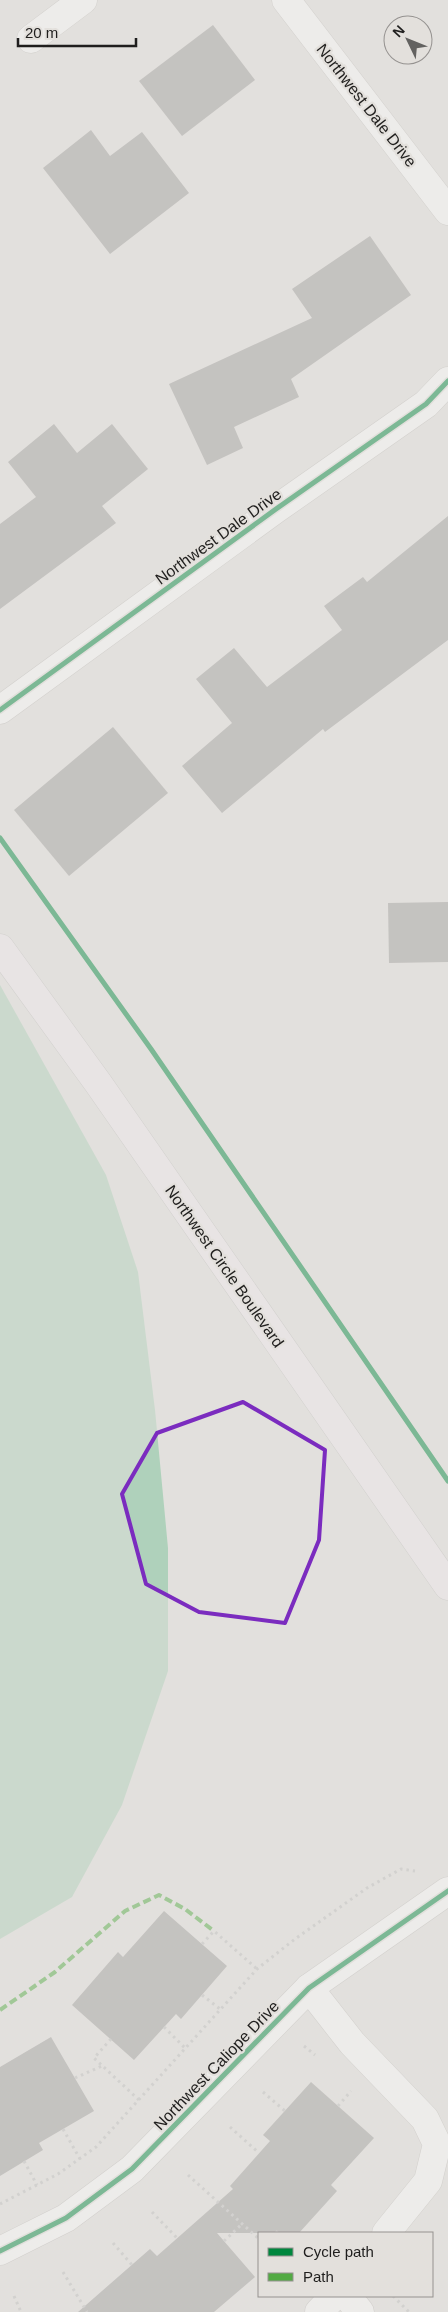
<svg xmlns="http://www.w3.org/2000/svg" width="448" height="2312" viewBox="0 0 448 2312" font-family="Helvetica,sans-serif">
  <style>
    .green { fill: #afd1bb }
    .building { fill: #a19f9e }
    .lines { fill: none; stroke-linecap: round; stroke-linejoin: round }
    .minor-casing { stroke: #c0bebc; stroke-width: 29 }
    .major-casing { stroke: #bfbebd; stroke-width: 29 }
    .path { stroke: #bfbfbf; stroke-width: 3; stroke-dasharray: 2.5 4; stroke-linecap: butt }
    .minor { stroke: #fbfafa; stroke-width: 28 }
    .major { stroke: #f0e9ee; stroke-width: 28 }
    .quiet { stroke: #52aa43; stroke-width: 4; stroke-dasharray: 8 4; stroke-linecap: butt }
    .cycleway-casing { stroke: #e3e0dc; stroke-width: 8 }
    .cycleway { stroke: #00873e; stroke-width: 5 }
    .marked { fill: none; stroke: #7b2cbf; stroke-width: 4; stroke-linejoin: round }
    .labels { text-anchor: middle; stroke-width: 4.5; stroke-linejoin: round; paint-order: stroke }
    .street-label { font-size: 16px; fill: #1f1e1d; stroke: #e3e0dc }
  </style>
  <rect width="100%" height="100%" fill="#e2e0dd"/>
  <!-- green -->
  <path class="green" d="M 0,985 L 106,1175 L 138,1272 L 155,1410 L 168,1548 L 168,1671 L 122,1805 L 72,1897 L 0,1939 Z"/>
  <!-- building -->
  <g class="building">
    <path d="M 213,25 L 255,80 L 182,136 L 139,81 Z"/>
    <path d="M 91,130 L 110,156 L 142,132 L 189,193 L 110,254 L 43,168 Z"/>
    <path d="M 370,236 L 411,295 L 291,379 L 299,397 L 234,427 L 243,448 L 207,465 L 169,384 L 312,318 L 292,289 Z"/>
    <path d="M 54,424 L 77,453 L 112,424 L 148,469 L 102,506 L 116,523 L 0,609 L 0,524 L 36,497 L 8,462 Z"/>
    <path d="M 448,516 L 448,640 L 325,732 L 323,729 L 222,813 L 182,766 L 232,723 L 196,679 L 234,648 L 267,687 L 342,630 L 324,606 L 363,577 L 367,582 Z"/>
    <path d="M 113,727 L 168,793 L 69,876 L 14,810 Z"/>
    <path d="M 448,902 L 448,962 L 389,963 L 388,903 Z"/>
    <path d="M 164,1911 L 227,1966 L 181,2019 L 176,2014 L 134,2060 L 72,2005 L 118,1952 L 123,1957 Z"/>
    <path d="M 51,2037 L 94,2111 L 39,2143 L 43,2150 L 0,2176 L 0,2067 Z"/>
    <path d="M 311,2082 L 374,2138 L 331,2185 L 337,2191 L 299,2233 L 217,2233 L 255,2277 L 214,2312 L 78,2312 L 150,2249 L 157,2256 L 233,2189 L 230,2186 L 270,2141 L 263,2135 Z"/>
  </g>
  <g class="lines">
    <defs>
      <g id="minor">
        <path d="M 286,0 L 448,211"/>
        <path d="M 31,39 L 83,0"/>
        <path d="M 0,710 L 276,509 L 426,404 L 448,381"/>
        <path d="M 309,1988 L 352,2043 L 425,2119 L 437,2144 L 428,2181 L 386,2233"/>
        <path d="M 0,2251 L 66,2218 L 132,2169 L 309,1988 L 448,1891"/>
        <path d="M 347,2296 L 360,2312"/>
        <path d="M 319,2312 L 334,2296"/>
      </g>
      <path id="major" d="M 0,948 L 98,1083 L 448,1586"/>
    </defs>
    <!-- minor casing -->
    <use href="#minor" class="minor-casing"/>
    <!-- major casing -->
    <use href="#major" class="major-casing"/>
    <!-- path -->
    <g class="path">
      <path d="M 202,1944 L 214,1931 L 257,1969"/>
      <path d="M 202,1995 L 220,2009"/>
      <path d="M 164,2027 L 185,2048"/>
      <path d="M 111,2039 L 94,2058 L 139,2100"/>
      <path d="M 304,2046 L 315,2055"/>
      <path d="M 75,2078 L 102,2066"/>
      <path d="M 263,2092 L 285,2111"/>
      <path d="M 338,2106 L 351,2091"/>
      <path d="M 230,2127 L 259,2153"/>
      <path d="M 63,2129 L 80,2159"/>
      <path d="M 24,2161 L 37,2185"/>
      <path d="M 188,2175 L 259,2239"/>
      <path d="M 0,2204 L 58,2174 L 96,2147 L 257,1969 L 295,1939 L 367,1888 L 401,1869 L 415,1871"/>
      <path d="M 152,2212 L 177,2238"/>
      <path d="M 276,2233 L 279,2230"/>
      <path d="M 224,2241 L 242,2224"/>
      <path d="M 113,2243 L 132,2265"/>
      <path d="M 63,2272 L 87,2312"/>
      <path d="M 14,2296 L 21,2312"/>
      <path d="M 393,2296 L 409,2312"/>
    </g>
    <!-- minor -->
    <use href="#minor" class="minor"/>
    <!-- major -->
    <use href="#major" class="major"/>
    <!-- quiet -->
    <path class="quiet" d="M 0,2010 L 55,1972 L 125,1911 L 159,1895 L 185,1909 L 214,1931"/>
    <defs>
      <g id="cycleway">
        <path d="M 0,710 L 276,509 L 426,404 L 448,381"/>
        <path d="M 0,838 L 151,1049 L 448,1481"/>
        <path d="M 0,2251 L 66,2218 L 132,2169 L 309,1988 L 448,1891"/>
      </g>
    </defs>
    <!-- cycleway casing -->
    <use href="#cycleway" class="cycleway-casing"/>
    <!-- cycleway -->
    <use href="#cycleway" class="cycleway"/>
  </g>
  <!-- marked area -->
  <path d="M0 0H448V2312H0ZM 243,1402 L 325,1450 L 319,1540 L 285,1623 L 199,1612 L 146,1584 L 122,1494 L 157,1433 Z" fill="#e2e0dd" fill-opacity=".55" fill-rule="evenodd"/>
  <path class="marked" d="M 243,1402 L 325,1450 L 319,1540 L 285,1623 L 199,1612 L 146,1584 L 122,1494 L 157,1433 Z"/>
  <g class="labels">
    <!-- street labels -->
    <g class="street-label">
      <text transform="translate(367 105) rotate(52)" y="6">Northwest Dale Drive</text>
      <text transform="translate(218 536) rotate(-36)" y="6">Northwest Dale Drive</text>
      <text transform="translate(225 1266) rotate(55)" y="6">Northwest Circle Boulevard</text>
      <text transform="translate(216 2065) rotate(-46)" y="6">Northwest Caliope Drive</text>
    </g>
  </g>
  <!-- legend -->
  <rect x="258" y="2232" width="175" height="65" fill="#e3e0dc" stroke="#959290"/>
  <rect x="268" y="2248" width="25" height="8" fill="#00873e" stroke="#959290"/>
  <text x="303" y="2257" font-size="15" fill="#1f1e1d">Cycle path</text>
  <rect x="268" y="2273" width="25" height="8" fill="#52aa43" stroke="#959290"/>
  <text x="303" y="2282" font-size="15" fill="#1f1e1d">Path</text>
  <!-- north arrow -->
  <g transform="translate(408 40) rotate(313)"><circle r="24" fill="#e3e0dc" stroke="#959290"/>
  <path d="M0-4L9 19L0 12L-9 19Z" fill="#636260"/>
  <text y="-8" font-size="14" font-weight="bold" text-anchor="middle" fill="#1f1e1d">N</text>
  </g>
  <!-- scale -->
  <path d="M18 38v8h118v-8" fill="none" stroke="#1f1e1d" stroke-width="2.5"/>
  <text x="25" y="38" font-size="15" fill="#1f1e1d" stroke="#e3e0dc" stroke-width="4" paint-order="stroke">20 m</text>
</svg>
